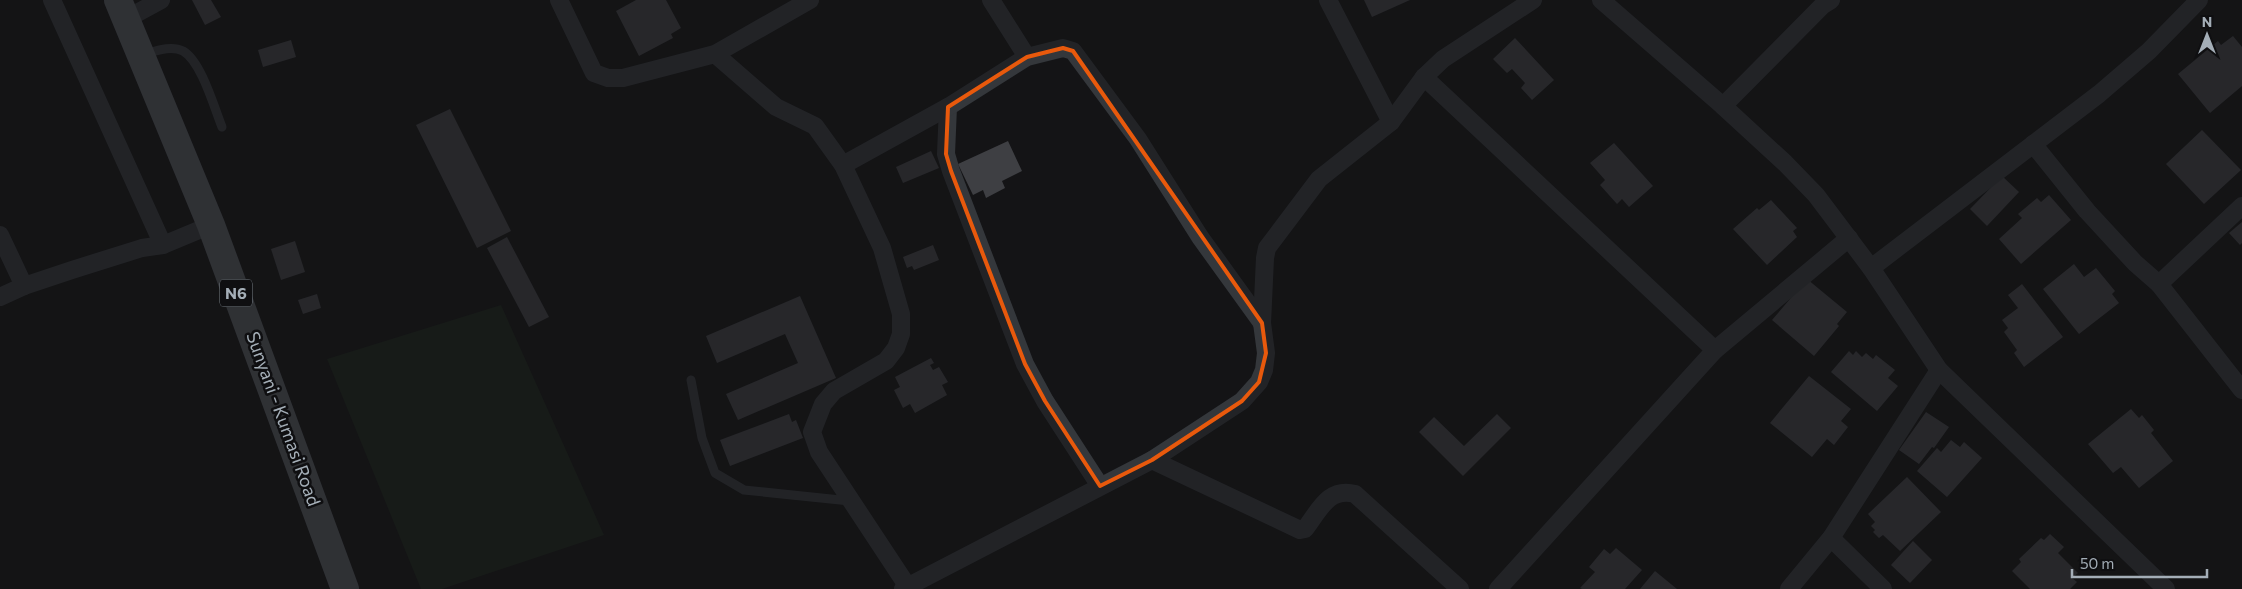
<svg xmlns="http://www.w3.org/2000/svg" width="2242" height="589" viewBox="0 0 2242 589" font-family="Commissioner,sans-serif">
  <style>
    .green { fill: #1c241b }
    .building { fill: #3e3f43 }
    .lines { fill: none; stroke-linecap: round; stroke-linejoin: round }
    .lane { stroke: #34373b; stroke-width: 9 }
    .street { stroke: #34373b; stroke-width: 18 }
    .primary { stroke: #50545a; stroke-width: 28 }
    .marked { fill: none; stroke: #e8590c; stroke-width: 4; stroke-linejoin: round }
    .labels { text-anchor: middle; stroke-width: 5; stroke-linejoin: round; paint-order: stroke }
    .shield { fill: #0f0f11; stroke: #777e85; stroke-width: 1 }
    .shield-label { font-size: 16px; font-weight: bold; fill: #a4aeb7 }
    .street-label { font-size: 18px; fill: #a4aeb7; stroke: #0f0f11 }
  </style>
  <rect width="100%" height="100%" fill="#141416"/>
  <!-- green -->
  <path class="green" d="M 501,305 L 604,535 L 442,589 L 421,589 L 327,359 Z"/>
  <!-- building -->
  <g class="building">
    <path d="M 192,0 L 211,0 L 221,17 L 205,25 Z"/>
    <path d="M 636,0 L 666,0 L 681,28 L 671,34 L 673,38 L 639,56 L 616,11 Z"/>
    <path d="M 1364,0 L 1410,0 L 1372,17 Z"/>
    <path d="M 2233,36 L 2242,47 L 2242,86 L 2210,113 L 2178,74 L 2218,41 L 2221,45 Z"/>
    <path d="M 1515,38 L 1554,80 L 1532,100 L 1521,88 L 1525,83 L 1512,69 L 1507,73 L 1493,59 Z"/>
    <path d="M 291,40 L 296,57 L 263,67 L 258,50 Z"/>
    <path d="M 450,109 L 511,231 L 477,248 L 416,125 Z"/>
    <path d="M 2202,130 L 2241,170 L 2204,204 L 2166,164 Z"/>
    <path d="M 1008,141 L 1022,171 L 1002,181 L 1005,188 L 986,198 L 983,190 L 973,195 L 958,164 Z"/>
    <path d="M 1614,143 L 1653,186 L 1629,207 L 1622,199 L 1617,204 L 1600,185 L 1605,180 L 1590,163 Z"/>
    <path d="M 931,151 L 939,168 L 903,183 L 896,167 Z"/>
    <path d="M 2002,176 L 2019,192 L 1987,226 L 1970,209 Z"/>
    <path d="M 2049,195 L 2071,220 L 2021,264 L 1999,239 L 2022,218 L 2018,214 L 2037,198 L 2041,202 Z"/>
    <path d="M 1771,200 L 1797,228 L 1793,231 L 1797,237 L 1767,265 L 1733,229 L 1757,208 L 1759,210 Z"/>
    <path d="M 2242,222 L 2242,243 L 2240,245 L 2229,233 Z"/>
    <path d="M 507,237 L 549,317 L 529,327 L 487,248 Z"/>
    <path d="M 295,241 L 305,272 L 281,280 L 271,249 Z"/>
    <path d="M 933,245 L 939,260 L 914,270 L 912,266 L 907,268 L 903,257 Z"/>
    <path d="M 2074,264 L 2084,277 L 2096,268 L 2115,291 L 2112,294 L 2119,303 L 2079,334 L 2043,289 Z"/>
    <path d="M 1807,279 L 1847,312 L 1837,324 L 1839,326 L 1814,356 L 1772,320 Z"/>
    <path d="M 2022,284 L 2063,337 L 2024,367 L 2014,353 L 2017,350 L 2004,332 L 2008,328 L 2002,320 L 2018,308 L 2008,295 Z"/>
    <path d="M 317,294 L 321,308 L 303,314 L 298,300 Z"/>
    <path d="M 800,296 L 836,378 L 738,420 L 726,394 L 798,363 L 785,334 L 717,363 L 706,336 Z"/>
    <path d="M 1849,351 L 1853,355 L 1856,351 L 1862,357 L 1866,353 L 1873,359 L 1876,355 L 1895,370 L 1888,378 L 1898,386 L 1877,411 L 1831,372 Z"/>
    <path d="M 931,358 L 934,363 L 930,365 L 933,370 L 939,367 L 948,382 L 942,385 L 947,395 L 915,413 L 910,404 L 903,408 L 894,390 L 900,387 L 895,377 Z"/>
    <path d="M 1809,376 L 1851,409 L 1841,421 L 1848,427 L 1834,445 L 1827,439 L 1812,457 L 1770,423 Z"/>
    <path d="M 2131,409 L 2139,418 L 2142,415 L 2154,430 L 2151,433 L 2173,461 L 2139,488 L 2121,467 L 2113,473 L 2088,444 Z"/>
    <path d="M 1926,412 L 1949,427 L 1934,448 L 1932,447 L 1919,464 L 1899,450 Z"/>
    <path d="M 789,414 L 792,422 L 796,420 L 803,438 L 730,466 L 720,440 Z"/>
    <path d="M 1497,414 L 1511,428 L 1463,476 L 1419,432 L 1434,417 L 1464,446 Z"/>
    <path d="M 1951,440 L 1960,447 L 1964,442 L 1982,458 L 1947,497 L 1917,471 L 1937,448 L 1941,452 Z"/>
    <path d="M 1907,477 L 1941,512 L 1900,551 L 1883,535 L 1879,538 L 1873,532 L 1875,530 L 1871,526 L 1875,522 L 1868,514 Z"/>
    <path d="M 2050,534 L 2064,547 L 2058,553 L 2078,573 L 2072,578 L 2077,582 L 2070,589 L 2030,589 L 2012,571 L 2021,562 L 2019,559 L 2041,538 L 2044,540 Z"/>
    <path d="M 1913,541 L 1932,560 L 1910,583 L 1891,565 Z"/>
    <path d="M 1616,548 L 1642,570 L 1625,589 L 1582,589 L 1580,588 L 1595,572 L 1589,567 L 1604,549 L 1610,554 Z"/>
    <path d="M 1655,571 L 1677,589 L 1640,589 Z"/>
  </g>
  <g class="lines">
    <!-- lane -->
    <g class="lane">
      <path d="M 145,54 C 156,51 171,45 183,51 C 201,61 214,107 222,127"/>
      <path d="M 691,380 L 702,438 L 715,473 L 744,490 L 850,501"/>
    </g>
    <!-- street -->
    <g class="street">
      <path d="M 52,0 L 163,245"/>
      <path d="M 559,0 L 594,73 L 608,78 L 623,78 L 715,54 L 810,0"/>
      <path d="M 991,0 L 1027,57"/>
      <path d="M 1328,0 L 1391,122"/>
      <path d="M 1601,0 L 1723,106 L 1785,163 L 1816,195 L 1871,268 L 1939,370 L 2166,589"/>
      <path d="M 126,19 L 161,0"/>
      <path d="M 715,54 L 776,107 L 815,126 L 843,165 L 882,248 L 901,314 L 901,334 L 896,348 L 886,361 L 834,391 L 823,404 L 812,432 L 819,452 L 908,587"/>
      <path d="M 1424,77 L 1715,350 L 1498,589"/>
      <path d="M 1723,106 L 1823,5 L 1831,0"/>
      <path d="M 948,107 L 946,154 L 951,171 L 1025,364 L 1045,401 L 1100,486"/>
      <path d="M 2033,144 L 2087,211 L 2135,263 L 2159,284 L 2242,390"/>
      <path d="M 843,165 L 948,107 L 1027,57 L 1063,48 L 1073,51 L 1138,139 L 1200,237 L 1262,323"/>
      <path d="M 0,235 L 24,286"/>
      <path d="M 1871,268 L 2099,94 L 2149,51 L 2199,0"/>
      <path d="M 2159,284 L 2242,206"/>
      <path d="M 0,297 L 24,286 L 72,270 L 142,248 L 163,245 L 211,225"/>
      <path d="M 1715,350 L 1849,238"/>
      <path d="M 1152,460 L 1300,530 L 1305,529 C 1319,511 1328,487 1355,494 L 1460,589"/>
      <path d="M 1831,538 L 1883,589"/>
      <path d="M 903,589 L 1152,460 L 1242,401 L 1259,382 L 1264,370 L 1266,353 L 1262,323 L 1265,258 L 1267,248 L 1319,179 L 1391,122 L 1424,77 L 1443,59 L 1533,0"/>
      <path d="M 1789,589 L 1831,538 L 1939,370"/>
    </g>
    <!-- primary -->
    <path class="primary" d="M 118,0 L 211,225 L 345,589"/>
  </g>
  <!-- marked area -->
  <path d="M0 0H2242V589H0ZM 1063,48 L 1073,51 L 1262,323 L 1266,353 L 1259,382 L 1242,401 L 1152,460 L 1100,486 L 1045,401 L 1025,364 L 951,171 L 946,154 L 948,107 L 1027,57 Z" fill="#141416" fill-opacity=".55" fill-rule="evenodd"/>
  <path class="marked" d="M 1063,48 L 1073,51 L 1262,323 L 1266,353 L 1259,382 L 1242,401 L 1152,460 L 1100,486 L 1045,401 L 1025,364 L 951,171 L 946,154 L 948,107 L 1027,57 Z"/>
  <g class="labels">
    <!-- shield labels -->
    <rect class="shield" x="220" y="279.5" width="32" height="27" rx="4"/>
    <g class="shield-label">
      <text x="236" y="299">N6</text>
    </g>
    <!-- street labels -->
    <g class="street-label">
      <text transform="translate(283 419) rotate(70)" y="6">Sunyani - Kumasi Road</text>
    </g>
  </g>
  <!-- north arrow -->
  <g transform="translate(2207 35)" stroke="#0f0f11" stroke-width="4" paint-order="stroke">
  <path d="M0-4L9 19L0 12L-9 19Z" fill="#a4aeb7"/>
  <text y="-8" font-size="14" font-weight="bold" text-anchor="middle" fill="#a4aeb7">N</text>
  </g>
  <!-- scale -->
  <path d="M2072 569v8h135v-8" fill="none" stroke="#a4aeb7" stroke-width="2.5"/>
  <text x="2080" y="569" font-size="15" fill="#a4aeb7" stroke="#0f0f11" stroke-width="4" paint-order="stroke">50 m</text>
</svg>
